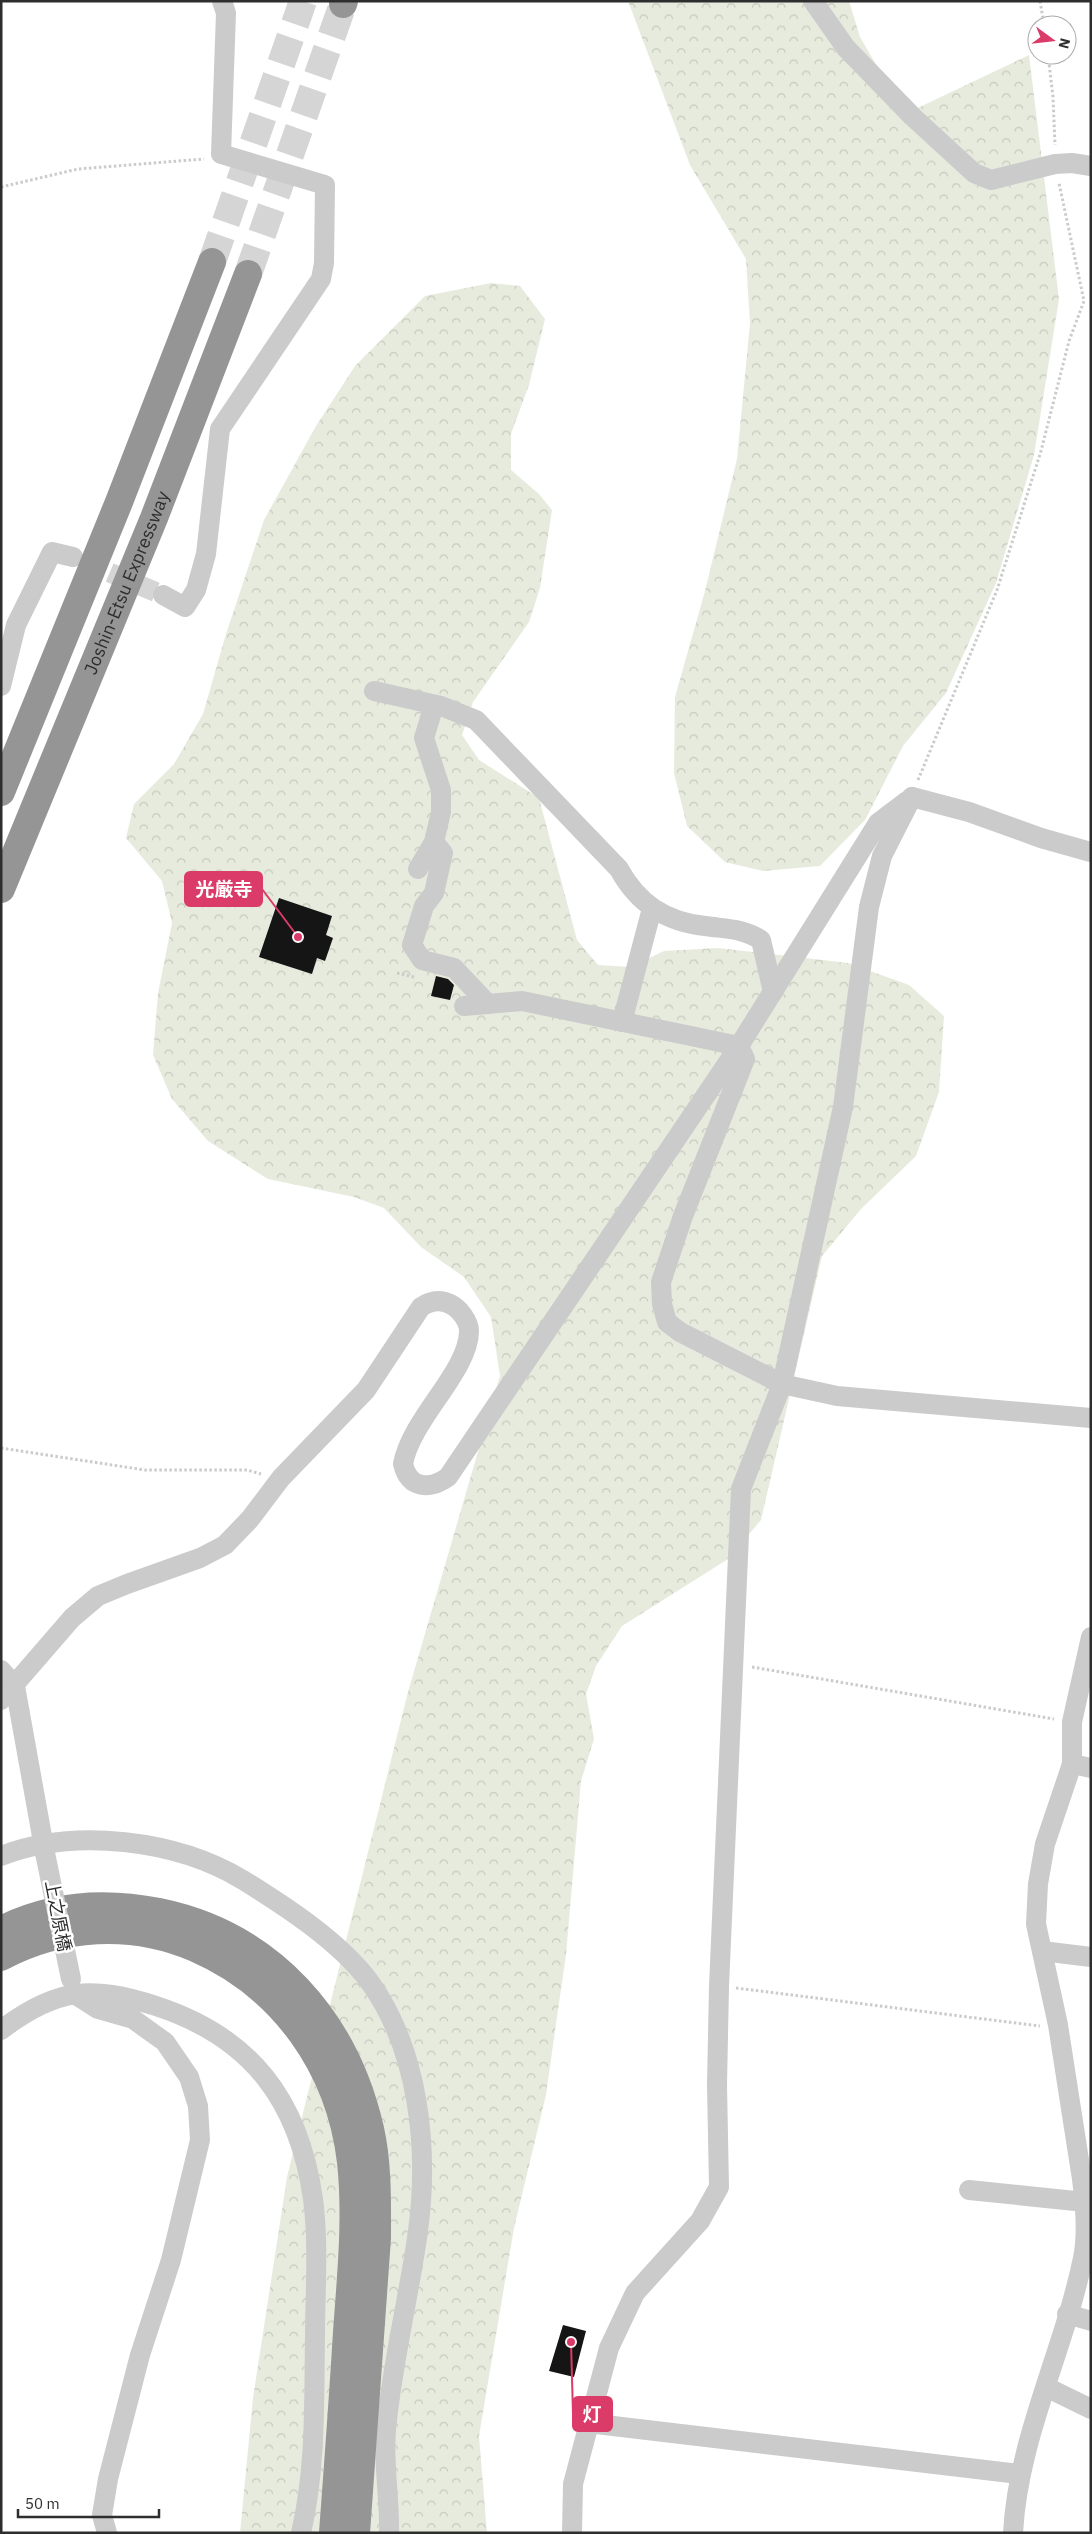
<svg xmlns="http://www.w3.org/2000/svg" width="1092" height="2534" viewBox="0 0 1092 2534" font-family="'IBM Plex Sans','Noto Sans JP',sans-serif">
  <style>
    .forest { fill: url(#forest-crowns) }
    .building { fill: #151515 }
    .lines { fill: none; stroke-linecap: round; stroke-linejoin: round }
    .minor-tunnel { stroke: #d5d5d5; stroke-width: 20; stroke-dasharray: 20 10; stroke-linecap: butt }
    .highway-tunnel { stroke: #d5d5d5; stroke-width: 28; stroke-dasharray: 28 14; stroke-linecap: butt }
    .path { stroke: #cbcbcb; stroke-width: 3; stroke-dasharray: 2.5 2.5; stroke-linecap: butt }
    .minor { stroke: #cbcbcb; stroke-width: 20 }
    .highway { stroke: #959595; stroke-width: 28 }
    .minor-bridge { stroke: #cbcbcb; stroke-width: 20 }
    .labels { text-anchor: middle; stroke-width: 5; stroke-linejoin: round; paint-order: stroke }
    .street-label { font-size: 18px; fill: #2e2e2e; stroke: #fff }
    .leader { fill: none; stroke: #da3b68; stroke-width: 2 }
    .callout-dot { fill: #da3b68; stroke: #fff; stroke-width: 2 }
    .callout { fill: #da3b68; stroke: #da3b68; stroke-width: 2 }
    .callout-label { font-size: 19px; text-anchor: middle; font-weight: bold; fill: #fff }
  </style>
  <defs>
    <pattern id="forest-crowns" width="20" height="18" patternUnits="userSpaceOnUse" patternTransform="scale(1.25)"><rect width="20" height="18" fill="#e7ebdd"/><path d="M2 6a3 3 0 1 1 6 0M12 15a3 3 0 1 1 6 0" fill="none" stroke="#c6cabe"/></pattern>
  </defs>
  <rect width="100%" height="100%" fill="#fff"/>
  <!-- forest -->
  <g class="forest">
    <path d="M 628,1 L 849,1 L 860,37 L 905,114 L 1029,55 L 1059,299 L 1034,455 L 996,583 L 946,693 L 903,746 L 865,820 L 820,866 L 763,871 L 725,862 L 687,826 L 674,773 L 675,697 L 705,591 L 737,459 L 750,323 L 746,259 L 690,165 Z"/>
    <path d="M 491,283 L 520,286 L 545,319 L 529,385 L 511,434 L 511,470 L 539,494 L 552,510 L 540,588 L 529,622 L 473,702 L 462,735 L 479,760 L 539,798 L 577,940 L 598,965 L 631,967 L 664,951 L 718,948 L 848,963 L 909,985 L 944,1016 L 939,1092 L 916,1156 L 861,1209 L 822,1256 L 761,1520 L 728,1559 L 622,1626 L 596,1666 L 586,1694 L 594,1739 L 581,1781 L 566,1955 L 556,2024 L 546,2095 L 514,2228 L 479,2436 L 487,2533 L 240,2533 L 253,2398 L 287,2177 L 408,1692 L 500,1376 L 491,1317 L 464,1277 L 421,1247 L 384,1208 L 354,1197 L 268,1179 L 208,1141 L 172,1099 L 153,1055 L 158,993 L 172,923 L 162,881 L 126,838 L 134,804 L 174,764 L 203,714 L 226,634 L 264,520 L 316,426 L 355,366 L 425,296 Z"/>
  </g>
  <!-- building -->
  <g class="building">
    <path d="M 279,898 L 332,916 L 326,935 L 333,938 L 325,961 L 317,958 L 312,974 L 259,957 Z"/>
    <path d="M 436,976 L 448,979 L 454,985 L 450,1000 L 431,996 Z"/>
    <path d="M 563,2325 L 586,2331 L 574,2377 L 549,2371 Z"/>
  </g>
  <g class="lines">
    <!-- minor-tunnel -->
    <path class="minor-tunnel" d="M 82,561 L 163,595"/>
    <!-- highway-tunnel -->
    <g class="highway-tunnel">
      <path d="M 212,262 L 303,1"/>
      <path d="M 248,274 L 343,4"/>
    </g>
    <!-- path -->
    <g class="path">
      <path d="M 1040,1 L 1044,25"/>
      <path d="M 1048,55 L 1053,97 L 1055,145"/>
      <path d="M 1,187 L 78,169 L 204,159"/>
      <path d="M 918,780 L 997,590 L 1041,451 L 1069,341 L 1084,301 L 1059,183"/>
      <path d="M 397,973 L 414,977"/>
      <path d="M 1,1448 L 145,1470 L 247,1470 L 261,1474"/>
      <path d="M 752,1667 L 1054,1719"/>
      <path d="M 736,1988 L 1040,2026"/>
    </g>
    <!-- minor -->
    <g class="minor">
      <path d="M 813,1 L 846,48 L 913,117 L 974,173 L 991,180 L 1055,164 L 1072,163 L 1091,166"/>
      <path d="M 163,595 L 185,607 L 196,590 L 206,554 L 220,429 L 321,279 L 324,263 L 325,185 L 221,154 L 226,13 L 222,1"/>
      <path d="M 1,686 L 16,625 L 52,552 L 73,557"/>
      <path d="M 374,691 L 441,706 L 476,720 L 619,869 C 638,904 666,922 705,926 C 725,929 743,928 761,940 L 773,992"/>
      <path d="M 912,797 L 969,812 L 1041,838 L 1091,852"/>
      <path d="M 434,842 L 443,853 L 434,893 L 424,906 L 412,945 L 422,960 L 454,968 L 488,1004"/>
      <path d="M 418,869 L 434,842 L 441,812 L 441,790 L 424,738 L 434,705"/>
      <path d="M 464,1006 L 522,1001 L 739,1046"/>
      <path d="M 622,1022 L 650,916 L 659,912"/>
      <path d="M 739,1046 L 745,1059 L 683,1216 L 661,1282 L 662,1304 L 667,1322 L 680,1332 L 782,1384 L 837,1396 L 1091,1418"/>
      <path d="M 1,1670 L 15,1686 L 45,1853"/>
      <path d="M 1,1700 L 72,1618 L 98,1596 L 127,1584 L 200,1558 L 225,1545 L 250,1519 L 281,1478 L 366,1390 L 421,1307 C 430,1301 440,1299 450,1304 C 459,1308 469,1321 469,1331 C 469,1371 411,1419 403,1464 C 409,1489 430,1490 448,1477 L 739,1046 L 878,823 L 907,801"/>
      <path d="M 1072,1764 L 1091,1768"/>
      <path d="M 1,1856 C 74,1827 177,1840 243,1880 C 285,1906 339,1941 369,1981 C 419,2050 429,2148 418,2231 C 409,2297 392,2363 386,2430 C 383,2464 390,2499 389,2533"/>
      <path d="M 1042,1951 L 1091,1957"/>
      <path d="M 73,1993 L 98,2009 L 133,2019 L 165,2042 L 189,2077 L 198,2106 L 200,2140 L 171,2260 L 140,2355 L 108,2479 L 102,2515 L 107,2533"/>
      <path d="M 1,2030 C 56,1988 91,1985 156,2006 C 251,2037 299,2100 313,2199 C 319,2244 315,2292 315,2337 C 314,2402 316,2469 301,2533"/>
      <path d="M 969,2190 L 1085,2202"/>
      <path d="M 1067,2314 L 1091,2321"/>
      <path d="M 1046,2387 L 1091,2409"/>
      <path d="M 588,2423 L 1019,2474"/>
      <path d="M 572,2533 L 573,2484 L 609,2348 L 635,2293 L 700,2221 L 719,2187 L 717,2085 L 719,1986 L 741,1489 L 782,1384 L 843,1107 L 869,907 L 882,856 L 912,797"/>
      <path d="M 1013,2533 C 1018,2438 1064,2351 1083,2258 C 1088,2233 1085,2204 1082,2179 L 1058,2025 L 1036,1924 L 1038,1884 L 1045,1844 L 1072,1764 L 1072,1722 L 1091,1637"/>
    </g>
    <!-- highway -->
    <g class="highway">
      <path d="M 343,4 L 344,1"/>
      <path d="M 1,792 L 119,502 L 212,262"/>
      <path id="s1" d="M 1,889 L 154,518 L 248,274"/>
      <path d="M 1,1930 C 52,1904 104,1901 159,1912 C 271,1935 345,2020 370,2129 C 378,2164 377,2202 377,2238 L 356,2533"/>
      <path d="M 1,1957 C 61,1925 132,1921 195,1948 C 283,1986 340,2067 351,2162 C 357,2218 351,2276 347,2332 C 343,2399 338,2466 333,2533"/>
    </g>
    <!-- minor-bridge -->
    <path class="minor-bridge" d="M 45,1853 L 71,1979"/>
  </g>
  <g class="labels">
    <!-- street labels -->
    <g class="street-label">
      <text dy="6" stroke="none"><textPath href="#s1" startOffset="331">Joshin-Etsu Expressway</textPath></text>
      <text transform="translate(58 1916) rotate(79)" y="6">上之原橋</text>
    </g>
  </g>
  <!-- callouts -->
  <path class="leader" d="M298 937L262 889M571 2342L573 2414"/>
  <g class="callout-dot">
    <circle cx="298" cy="937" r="5"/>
    <circle cx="571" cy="2342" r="5"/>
  </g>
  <g class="callout">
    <rect x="185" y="872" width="77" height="34" rx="5"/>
    <rect x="573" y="2397" width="39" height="34" rx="5"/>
  </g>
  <g class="callout-label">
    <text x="224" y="896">光厳寺</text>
    <text x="592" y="2421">灯</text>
  </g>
  <!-- border -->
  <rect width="1092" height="2534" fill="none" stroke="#2e2e2e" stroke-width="5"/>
  <!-- north arrow -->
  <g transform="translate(1052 40) rotate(105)"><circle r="24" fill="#ffffff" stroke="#ababab"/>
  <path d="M0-4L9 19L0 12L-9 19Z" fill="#da3b68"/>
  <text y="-8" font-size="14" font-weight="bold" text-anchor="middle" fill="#2e2e2e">N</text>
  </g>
  <!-- scale -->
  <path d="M18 2509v8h141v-8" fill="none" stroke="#2e2e2e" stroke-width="2.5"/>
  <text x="25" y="2509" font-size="15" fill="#2e2e2e" stroke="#ffffff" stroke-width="4" paint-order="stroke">50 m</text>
</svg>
